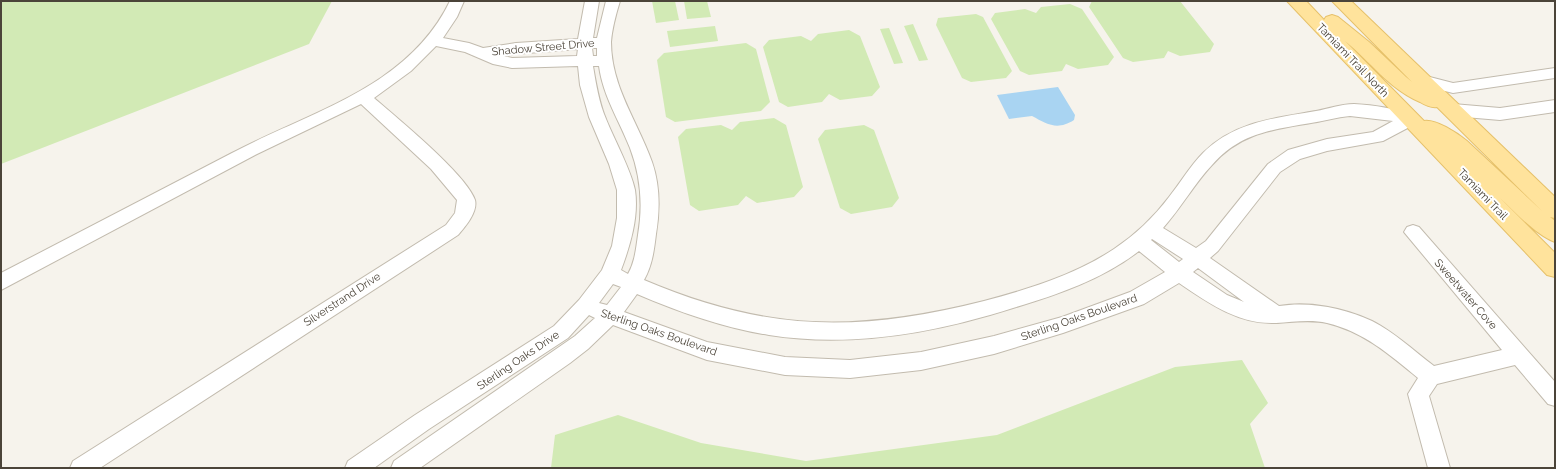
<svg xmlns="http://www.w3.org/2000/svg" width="1556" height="469" viewBox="0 0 1556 469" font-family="Raleway,sans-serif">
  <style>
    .green { fill: #d2eab5 }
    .water { fill: #a9d4f2 }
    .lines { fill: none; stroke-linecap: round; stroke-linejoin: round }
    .minor-casing { stroke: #c2bbae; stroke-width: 2 }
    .primary-casing { stroke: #e6c16a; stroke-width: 2 }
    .minor { fill: #fff; fill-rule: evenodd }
    .primary { fill: #ffe39c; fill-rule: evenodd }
    .labels { text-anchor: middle; stroke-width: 4; stroke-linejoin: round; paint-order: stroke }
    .street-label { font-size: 11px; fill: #4b4439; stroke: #fff }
  </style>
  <rect width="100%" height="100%" fill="#f6f3ec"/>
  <!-- green -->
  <g class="green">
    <path d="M 1,1 L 332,1 L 309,44 L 1,164 Z"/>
    <path d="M 652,1 L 675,1 L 679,20 L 656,23 Z"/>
    <path d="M 684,1 L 707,1 L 711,17 L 687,19 Z"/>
    <path d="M 1092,1 L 1180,1 L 1214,44 L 1210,52 L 1180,56 L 1168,51 L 1164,58 L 1133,62 L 1123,58 L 1089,7 Z"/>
    <path d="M 1070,4 L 1082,9 L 1114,57 L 1108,65 L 1078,69 L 1066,64 L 1062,71 L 1029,75 L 1020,71 L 991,19 L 995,13 L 1025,9 L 1036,13 L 1041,7 Z"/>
    <path d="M 976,14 L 983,17 L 1012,71 L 1006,78 L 971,82 L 962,78 L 936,25 L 938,18 Z"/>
    <path d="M 913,24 L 928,60 L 919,61 L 904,26 Z"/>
    <path d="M 715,26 L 718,41 L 670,47 L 667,31 Z"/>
    <path d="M 889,28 L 903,63 L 894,64 L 880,29 Z"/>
    <path d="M 849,30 L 860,36 L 880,87 L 872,96 L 840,100 L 829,94 L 822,102 L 788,107 L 779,102 L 763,47 L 769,40 L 801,36 L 811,41 L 818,34 Z"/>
    <path d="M 746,43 L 756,49 L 770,102 L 761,111 L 675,122 L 666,117 L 657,60 L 664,53 Z"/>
    <path d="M 774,118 L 786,125 L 803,187 L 794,197 L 757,203 L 746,196 L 738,205 L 699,211 L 690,205 L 678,137 L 686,129 L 721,125 L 732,130 L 740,122 Z"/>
    <path d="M 864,125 L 874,130 L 899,198 L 892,207 L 851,214 L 840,208 L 818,139 L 825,130 Z"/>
    <path d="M 1242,360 L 1268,403 L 1250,424 L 1265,468 L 551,468 L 555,435 L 618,415 L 701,443 L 806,461 L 997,435 L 1175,367 Z"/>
  </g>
  <!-- water -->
  <path class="water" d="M 1058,87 L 1075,115 L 1074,120 C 1057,131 1047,124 1032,116 L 1009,119 L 997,95 Z"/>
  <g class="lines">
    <defs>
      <g id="minor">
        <path d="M 450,1 L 464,1 L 457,17 L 443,38 L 469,43 L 483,48 L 516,43 L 578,39 L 585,1 L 599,1 L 593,38 L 597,38 L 606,1 L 620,1 C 616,14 612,29 611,42 C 611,87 638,122 652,162 C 660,185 660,210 656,234 C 654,251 652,266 644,280 C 766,332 857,333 984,301 C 1029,289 1075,275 1114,249 C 1135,235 1154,217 1169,197 C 1181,182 1190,166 1203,153 C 1234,122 1275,118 1316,111 C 1328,109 1341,104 1354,104 C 1374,105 1397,109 1417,115 L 1419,119 L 1417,123 L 1383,141 L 1327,151 L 1300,159 L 1280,172 L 1218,251 L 1210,258 L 1279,306 C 1309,301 1345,308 1372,321 C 1394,332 1414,351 1434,366 L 1502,350 L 1404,232 L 1407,227 L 1413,225 L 1419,227 L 1555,382 L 1555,406 L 1548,404 L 1515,365 L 1437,384 L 1429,396 L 1450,468 L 1428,468 L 1408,394 L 1418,378 C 1389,354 1364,332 1327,323 C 1311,319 1292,322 1276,323 C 1239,325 1207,302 1179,283 L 1144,304 L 1063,333 L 994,354 L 921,370 L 850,378 L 785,375 L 707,360 L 613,325 L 588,349 L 570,363 L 420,468 L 391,468 L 394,461 L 575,336 L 595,318 L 589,315 L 568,338 L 429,429 L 374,468 L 345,468 L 348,461 L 415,415 L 554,326 L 579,300 L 602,270 L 612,246 L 617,218 L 617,190 L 609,164 L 589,117 L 580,85 L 578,66 L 512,68 L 493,64 L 465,52 L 436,46 L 411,71 L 374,98 C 396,117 467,175 475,200 C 478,212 465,227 458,235 L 100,468 L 70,468 L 73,461 L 446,225 L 455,213 L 457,200 L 431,169 L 361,104 L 257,154 L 1,290 L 1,273 C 78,233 155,193 232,153 C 311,111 408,88 450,1 ZM 592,48 L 597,48 L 597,56 L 593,56 ZM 578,49 L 577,56 L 512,58 L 500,55 ZM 593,66 L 599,66 C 603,96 619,120 630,148 C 641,177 643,206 638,235 C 636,248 635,262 628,274 L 621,270 C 630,246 639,217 635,190 C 631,170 614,139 606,119 C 599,103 596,84 593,66 ZM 1350,116 L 1393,121 L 1373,132 L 1327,139 L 1288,150 L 1268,164 L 1206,241 L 1196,248 L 1163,228 C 1181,208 1194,184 1212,165 C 1240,133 1271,130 1311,123 C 1324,121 1337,117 1350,116 ZM 1152,239 L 1183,259 L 1179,262 L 1151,240 ZM 1139,251 L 1165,272 L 1130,292 L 1062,317 L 994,336 L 921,352 L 850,360 L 785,357 L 707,342 L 624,312 L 637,294 C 679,312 724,328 769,335 C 851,348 935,333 1013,308 C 1057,295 1103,279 1139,251 ZM 1198,268 L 1244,302 L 1227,295 L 1193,272 ZM 613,284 L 621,287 L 607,305 L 599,303 Z"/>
        <path d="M 1555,68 L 1555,78 L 1453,93 L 1417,84 L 1414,80 L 1417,76 L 1422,75 L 1453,83 Z"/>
        <path d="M 1555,100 L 1555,112 L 1500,120 L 1453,116 L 1447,114 L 1445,110 L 1447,106 L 1453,104 L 1500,108 Z"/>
      </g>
      <path id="primary" d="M 1287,1 L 1306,1 L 1324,20 L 1326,17 L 1332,15 L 1338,17 L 1369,42 L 1406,77 L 1412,82 L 1332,1 L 1351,1 L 1555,197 L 1555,218 L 1550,217 L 1555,221 L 1555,242 C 1536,235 1515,212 1500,198 L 1555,253 L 1555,277 L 1547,275 ZM 1345,41 C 1371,62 1388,88 1420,102 C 1425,105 1431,108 1437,107 L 1542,211 L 1467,141 C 1457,133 1436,119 1424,121 Z"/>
    </defs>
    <!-- minor casing -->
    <use href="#minor" class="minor-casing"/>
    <!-- primary casing -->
    <use href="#primary" class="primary-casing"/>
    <!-- minor -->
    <use href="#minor" class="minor"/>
    <!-- primary -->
    <use href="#primary" class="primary"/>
  </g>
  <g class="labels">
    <!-- street labels -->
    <g class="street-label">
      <text transform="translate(543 47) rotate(-5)" y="4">Shadow Street Drive</text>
      <text transform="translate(1353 60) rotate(46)" y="4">Tamiami Trail North</text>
      <text transform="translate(1483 194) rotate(46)" y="4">Tamiami Trail</text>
      <text transform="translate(1466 294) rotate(49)" y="4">Sweetwater Cove</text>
      <text transform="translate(342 299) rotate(-33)" y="4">Silverstrand Drive</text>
      <text transform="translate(1079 317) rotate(-19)" y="4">Sterling Oaks Boulevard</text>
      <text transform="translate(659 332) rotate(19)" y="4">Sterling Oaks Boulevard</text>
      <text transform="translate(518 360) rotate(-34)" y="4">Sterling Oaks Drive</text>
    </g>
  </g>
  <!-- border -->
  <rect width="1556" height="469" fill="none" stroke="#4b4439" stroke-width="4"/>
</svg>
